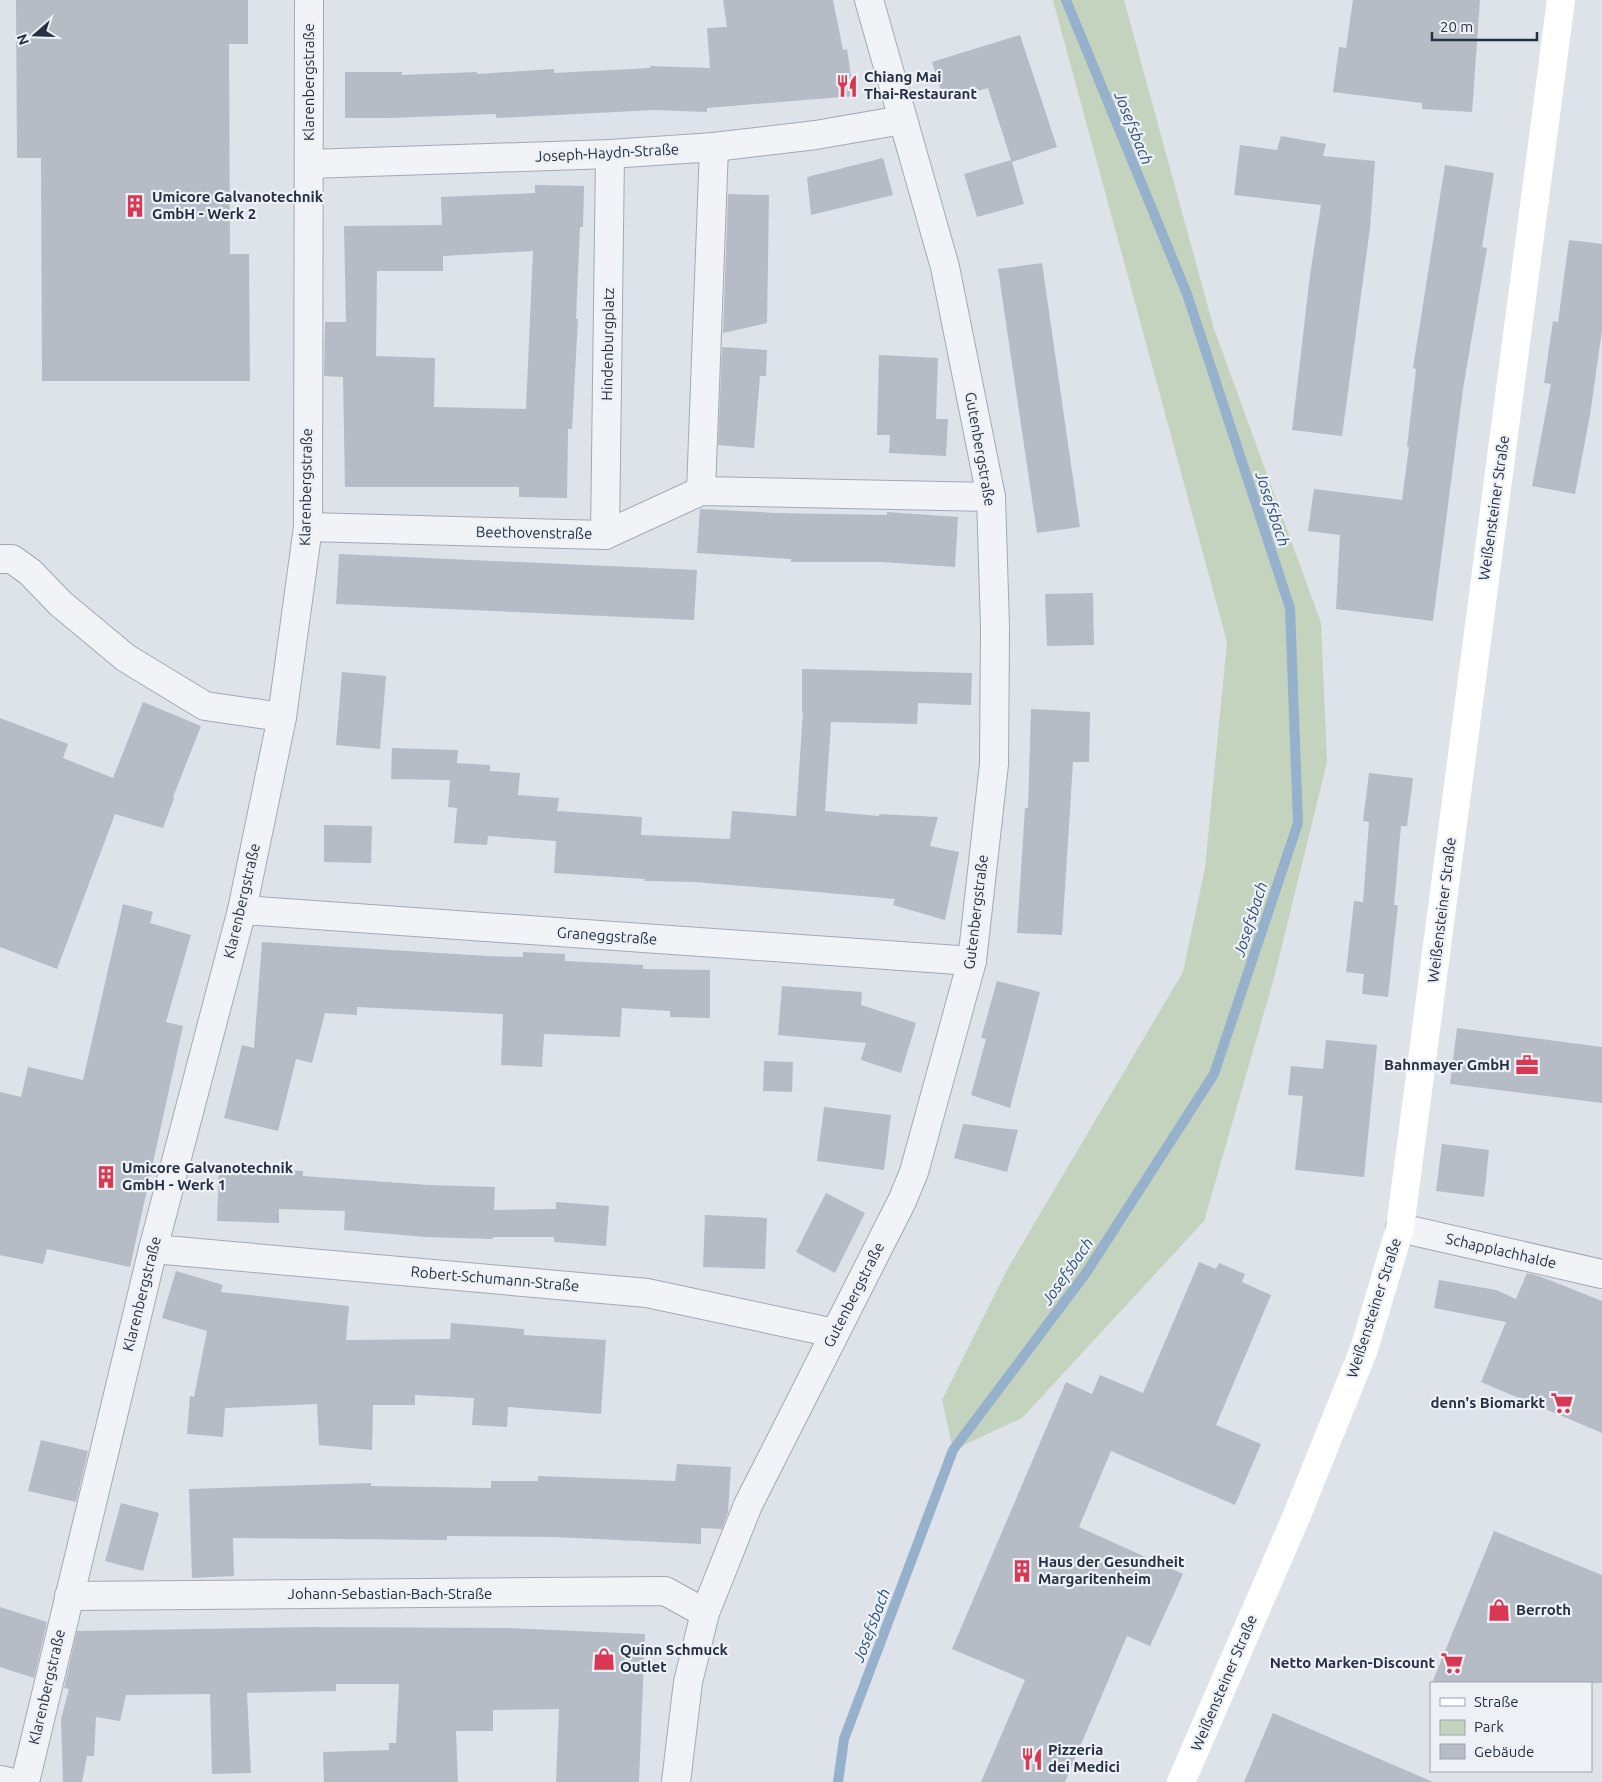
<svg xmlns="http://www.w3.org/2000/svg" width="1602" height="1782" viewBox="0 0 1602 1782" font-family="Ubuntu,sans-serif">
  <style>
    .green { fill: #c4d3be }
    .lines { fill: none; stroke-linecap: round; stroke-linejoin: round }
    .stream { stroke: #96b1cc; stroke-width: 10 }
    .building { fill: #b5bcc6; fill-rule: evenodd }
    .street-casing { stroke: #a3a9b3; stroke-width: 30 }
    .street { stroke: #f1f3f7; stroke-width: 28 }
    .secondary { stroke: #fff; stroke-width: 28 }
    .labels { text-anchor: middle; stroke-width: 4.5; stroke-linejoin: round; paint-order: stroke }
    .poi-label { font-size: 15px; font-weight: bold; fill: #263041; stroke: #edf1f6; text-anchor: start }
    .street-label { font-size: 15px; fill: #263041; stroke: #edf1f6 }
    .water-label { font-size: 16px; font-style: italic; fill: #2d5078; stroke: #edf1f6 }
  </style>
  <rect width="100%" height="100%" fill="#dee2e9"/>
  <!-- green -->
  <path class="green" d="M 1053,0 L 1124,0 L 1214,329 L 1321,623 L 1327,762 L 1274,978 L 1204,1221 L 1022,1418 L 953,1450 L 942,1400 L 1008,1268 L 1183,972 L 1205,868 L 1227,642 Z"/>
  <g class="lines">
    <!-- stream -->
    <path class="stream" d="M 838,1782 L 844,1739 L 953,1450 L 1086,1273 L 1214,1074 L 1298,823 L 1290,608 L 1187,294 L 1066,0"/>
  </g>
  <!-- building -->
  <g class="building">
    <path d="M 16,0 L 248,0 L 248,44 L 229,44 L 230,254 L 249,254 L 250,381 L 42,381 L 41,158 L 17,158 Z"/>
    <path d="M 723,0 L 833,0 L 843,50 L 847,49 L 854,96 L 707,108 L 707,112 L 654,110 L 496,118 L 496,114 L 389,118 L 345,118 L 345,72 L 402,72 L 402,75 L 477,72 L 477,74 L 554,69 L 554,73 L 650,68 L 650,66 L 710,68 L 707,28 L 727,27 Z"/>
    <path d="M 1353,0 L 1480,0 L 1472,112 L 1422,109 L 1422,103 L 1333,92 L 1339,47 L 1346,48 Z"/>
    <path d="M 1020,35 L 1057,147 L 1012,162 L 1024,204 L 977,217 L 964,174 L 1011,160 L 988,88 L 944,101 L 932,62 Z"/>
    <path d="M 1281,136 L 1326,144 L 1323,156 L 1375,161 L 1370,228 L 1342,436 L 1292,430 L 1310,275 L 1321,205 L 1234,195 L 1240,145 L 1277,150 Z"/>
    <path d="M 883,158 L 893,195 L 811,215 L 807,177 Z"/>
    <path d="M 1445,165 L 1494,173 L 1482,247 L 1487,248 L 1463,389 L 1433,621 L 1336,609 L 1340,535 L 1308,531 L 1314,489 L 1402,500 L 1409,447 L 1407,447 L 1416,369 L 1413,368 Z"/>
    <path d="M 535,185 L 584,186 L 583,227 L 580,227 L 576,319 L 578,319 L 572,429 L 568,429 L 567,498 L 519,497 L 519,487 L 345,487 L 343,377 L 324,376 L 325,322 L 346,322 L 344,226 L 442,225 L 441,197 L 535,193 ZM 533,251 L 526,409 L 434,407 L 435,358 L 376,356 L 377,271 L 443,271 L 443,256 Z"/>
    <path d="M 728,194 L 769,195 L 767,323 L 723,333 Z"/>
    <path d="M 1569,240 L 1602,244 L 1602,330 L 1590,415 L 1575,494 L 1532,486 L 1551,384 L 1544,383 L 1553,321 L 1558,322 Z"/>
    <path d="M 1042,263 L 1080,527 L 1037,533 L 998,269 Z"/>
    <path d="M 722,347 L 767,350 L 766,376 L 760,376 L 754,448 L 718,445 Z"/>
    <path d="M 879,355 L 938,358 L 936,419 L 948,419 L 946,456 L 889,453 L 890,435 L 877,435 Z"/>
    <path d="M 700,509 L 776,513 L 887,515 L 887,512 L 958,517 L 955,567 L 881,562 L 791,562 L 791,559 L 697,553 Z"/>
    <path d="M 339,554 L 697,570 L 694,620 L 336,604 Z"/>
    <path d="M 1093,593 L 1094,645 L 1047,646 L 1045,594 Z"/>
    <path d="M 802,669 L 972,673 L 971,705 L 918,703 L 917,724 L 831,722 L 825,811 L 879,816 L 879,814 L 938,817 L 930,846 L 959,852 L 945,920 L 893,905 L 895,899 L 806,891 L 694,882 L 645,881 L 645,879 L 554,873 L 556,841 L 488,836 L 487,845 L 454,843 L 457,808 L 448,807 L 450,780 L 391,779 L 392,748 L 458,750 L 457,763 L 490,765 L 490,771 L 520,773 L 518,795 L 559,798 L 557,811 L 642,817 L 641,835 L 730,839 L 732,811 L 796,816 L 803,712 L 802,712 Z"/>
    <path d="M 342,672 L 386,676 L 380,749 L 336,745 Z"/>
    <path d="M 143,702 L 201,726 L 173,797 L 174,798 L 163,828 L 115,814 L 57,969 L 0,947 L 0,718 L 68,744 L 63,758 L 113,778 Z"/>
    <path d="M 1031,709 L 1090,712 L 1089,762 L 1073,762 L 1062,935 L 1017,933 L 1025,808 L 1028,808 Z"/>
    <path d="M 1369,773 L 1413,778 L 1407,826 L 1401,826 L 1394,905 L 1398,905 L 1388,997 L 1362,994 L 1364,974 L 1346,972 L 1354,901 L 1363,902 L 1369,822 L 1363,821 Z"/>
    <path d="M 324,825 L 372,826 L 371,863 L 324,862 Z"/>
    <path d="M 123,904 L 153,912 L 150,923 L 191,935 L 166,1022 L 183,1026 L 130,1267 L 47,1249 L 43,1264 L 0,1255 L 0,1092 L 21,1097 L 28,1067 L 83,1080 Z"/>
    <path d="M 262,942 L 487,956 L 523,957 L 523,952 L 565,954 L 565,961 L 643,965 L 643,969 L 710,970 L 710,1018 L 670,1017 L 670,1011 L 622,1008 L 620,1037 L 544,1034 L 542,1067 L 501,1065 L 503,1014 L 357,1007 L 357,1015 L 325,1013 L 312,1063 L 296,1059 L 278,1131 L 224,1118 L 242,1045 L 254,1048 Z"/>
    <path d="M 997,981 L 1040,992 L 1010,1108 L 971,1095 L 986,1039 L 981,1038 Z"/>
    <path d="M 782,986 L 862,992 L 861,1005 L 916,1023 L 901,1073 L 861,1060 L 866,1043 L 778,1035 Z"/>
    <path d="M 1457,1028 L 1602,1047 L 1602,1103 L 1450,1084 Z"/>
    <path d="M 1326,1040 L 1377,1045 L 1364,1177 L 1295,1170 L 1303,1096 L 1288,1095 L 1291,1066 L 1323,1069 Z"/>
    <path d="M 764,1061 L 793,1062 L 792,1092 L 763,1091 Z"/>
    <path d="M 824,1107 L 891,1115 L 884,1170 L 817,1161 Z"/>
    <path d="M 963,1124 L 1018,1130 L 1007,1172 L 954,1158 Z"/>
    <path d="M 1442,1144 L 1489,1150 L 1484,1197 L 1436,1191 Z"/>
    <path d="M 219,1168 L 303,1171 L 303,1176 L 429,1185 L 495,1187 L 494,1210 L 556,1209 L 556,1202 L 609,1206 L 606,1246 L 554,1242 L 554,1237 L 493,1237 L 493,1239 L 426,1237 L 344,1230 L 345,1211 L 279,1209 L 279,1223 L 217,1221 Z"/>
    <path d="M 826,1193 L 865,1213 L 835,1273 L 796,1252 Z"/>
    <path d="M 705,1215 L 767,1218 L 765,1269 L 703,1267 Z"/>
    <path d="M 1199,1262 L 1216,1269 L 1219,1263 L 1245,1274 L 1242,1282 L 1271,1295 L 1216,1425 L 1261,1444 L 1235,1505 L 1111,1451 L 1079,1527 L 1183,1574 L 1150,1646 L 1127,1636 L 1065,1782 L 981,1782 L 1025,1680 L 952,1649 L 1066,1382 L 1092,1394 L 1100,1375 L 1143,1393 Z"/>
    <path d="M 176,1271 L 223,1285 L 221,1292 L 349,1306 L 346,1340 L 450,1339 L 451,1323 L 524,1329 L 524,1335 L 606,1340 L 601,1414 L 508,1407 L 507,1427 L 472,1425 L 474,1398 L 415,1395 L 415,1405 L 373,1405 L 372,1450 L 319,1445 L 317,1404 L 225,1408 L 223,1437 L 187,1434 L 190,1396 L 194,1397 L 207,1331 L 162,1318 Z"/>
    <path d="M 1527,1273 L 1539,1276 L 1602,1301 L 1602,1433 L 1481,1382 L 1506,1322 L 1434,1308 L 1439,1280 L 1496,1290 L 1516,1299 Z"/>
    <path d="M 41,1440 L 88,1451 L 76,1502 L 28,1491 Z"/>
    <path d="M 677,1464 L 731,1467 L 728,1512 L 722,1529 L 701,1528 L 701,1544 L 555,1537 L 447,1536 L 447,1540 L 233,1538 L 234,1576 L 192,1578 L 189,1489 L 371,1483 L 371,1486 L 491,1488 L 491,1481 L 538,1481 L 538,1476 L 675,1481 Z"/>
    <path d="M 121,1503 L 159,1513 L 143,1571 L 105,1561 Z"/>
    <path d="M 1494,1531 L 1602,1575 L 1602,1683 L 1432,1683 Z"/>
    <path d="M 0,1607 L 47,1622 L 34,1678 L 0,1667 Z"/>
    <path d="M 313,1627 L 508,1628 L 645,1634 L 639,1782 L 556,1782 L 559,1709 L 493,1710 L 493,1731 L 456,1731 L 458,1782 L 324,1782 L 323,1752 L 389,1750 L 389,1743 L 396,1743 L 399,1684 L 336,1684 L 336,1691 L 247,1693 L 251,1773 L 212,1774 L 210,1694 L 126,1695 L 120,1721 L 96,1717 L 94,1756 L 87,1756 L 82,1782 L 63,1782 L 61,1719 L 69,1689 L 64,1688 L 77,1631 Z"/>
    <path d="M 1273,1713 L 1433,1782 L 1244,1782 Z"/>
  </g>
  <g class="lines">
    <defs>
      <g id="street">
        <path d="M 309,164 L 610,154 L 714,147 L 816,135 L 902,120"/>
        <path d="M 701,491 L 714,147"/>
        <path d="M 308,527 L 605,535 L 701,491 L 991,497"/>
        <path d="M 605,535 L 610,154"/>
        <path d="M 0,559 L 12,559 L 30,572 L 61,604 L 126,658 L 205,706 L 282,717"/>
        <path d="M 242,910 L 972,961"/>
        <path d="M 1400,1228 L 1602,1274"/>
        <path d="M 153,1249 L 647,1293 L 834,1333"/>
        <path d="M 69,1596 L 665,1591 L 705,1613"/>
        <path d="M 0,1780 L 9,1782"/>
        <path d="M 25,1782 L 153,1249 L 242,910 L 282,717 L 308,527 L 309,0"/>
        <path d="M 676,1782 L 688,1682 L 705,1613 L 748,1505 L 902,1201 L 914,1172 L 972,961 L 994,764 L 995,627 L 991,497 L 945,267 L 869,0"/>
      </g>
    </defs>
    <!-- street casing -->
    <use href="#street" class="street-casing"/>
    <!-- street -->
    <use href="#street" class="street"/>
    <!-- secondary -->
    <path class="secondary" d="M 1181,1782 L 1297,1515 L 1364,1349 L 1400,1228 L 1561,0"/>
  </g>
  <!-- icons -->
  <defs>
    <symbol id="restaurant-bare" viewBox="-9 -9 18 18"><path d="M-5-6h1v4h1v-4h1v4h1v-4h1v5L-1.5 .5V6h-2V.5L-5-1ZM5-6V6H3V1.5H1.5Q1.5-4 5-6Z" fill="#d93854" stroke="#edf1f6" stroke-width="2.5" paint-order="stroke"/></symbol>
    <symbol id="building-bare" viewBox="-9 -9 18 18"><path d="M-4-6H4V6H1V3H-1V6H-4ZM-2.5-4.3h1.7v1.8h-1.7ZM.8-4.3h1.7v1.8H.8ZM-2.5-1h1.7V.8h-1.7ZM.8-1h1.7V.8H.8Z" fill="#d93854" stroke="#edf1f6" stroke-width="2.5" paint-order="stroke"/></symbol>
    <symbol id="office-bare" viewBox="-9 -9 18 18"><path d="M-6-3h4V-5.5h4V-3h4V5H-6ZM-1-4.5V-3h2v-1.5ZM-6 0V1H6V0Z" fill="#d93854" stroke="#edf1f6" stroke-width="2.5" paint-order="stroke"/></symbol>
    <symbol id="supermarket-bare" viewBox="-9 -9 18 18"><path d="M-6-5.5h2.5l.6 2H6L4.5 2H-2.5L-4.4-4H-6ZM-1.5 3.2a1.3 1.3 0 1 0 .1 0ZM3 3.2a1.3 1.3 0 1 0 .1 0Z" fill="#d93854" stroke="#edf1f6" stroke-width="2.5" paint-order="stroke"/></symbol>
    <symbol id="shop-bare" viewBox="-9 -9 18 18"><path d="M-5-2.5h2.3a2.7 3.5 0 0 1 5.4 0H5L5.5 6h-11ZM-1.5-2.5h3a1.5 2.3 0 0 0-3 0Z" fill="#d93854" stroke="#edf1f6" stroke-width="2.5" paint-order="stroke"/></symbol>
  </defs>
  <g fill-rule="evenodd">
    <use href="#restaurant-bare" x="831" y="70" width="32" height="32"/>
    <use href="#building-bare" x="119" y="190" width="32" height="32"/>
    <use href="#office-bare" x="1511" y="1049" width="32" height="32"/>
    <use href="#building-bare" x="90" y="1161" width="32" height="32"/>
    <use href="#supermarket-bare" x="1546" y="1387" width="32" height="32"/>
    <use href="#building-bare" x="1006" y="1555" width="32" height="32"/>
    <use href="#shop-bare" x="1483" y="1594" width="32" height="32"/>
    <use href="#shop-bare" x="588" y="1643" width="32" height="32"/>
    <use href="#supermarket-bare" x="1436" y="1647" width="32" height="32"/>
    <use href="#restaurant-bare" x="1016" y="1743" width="32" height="32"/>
  </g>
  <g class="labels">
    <!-- poi labels -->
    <g class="poi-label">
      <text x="864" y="82">Chiang Mai<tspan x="864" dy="17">Thai-Restaurant</tspan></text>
      <text x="152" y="202">Umicore Galvanotechnik<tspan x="152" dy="17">GmbH - Werk 2</tspan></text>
      <text x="1510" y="1070" text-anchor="end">Bahnmayer GmbH</text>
      <text x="122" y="1173">Umicore Galvanotechnik<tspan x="122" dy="17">GmbH - Werk 1</tspan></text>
      <text x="1545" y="1408" text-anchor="end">denn's Biomarkt</text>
      <text x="1038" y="1567">Haus der Gesundheit<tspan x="1038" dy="17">Margaritenheim</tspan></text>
      <text x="1516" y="1615">Berroth</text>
      <text x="620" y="1655">Quinn Schmuck<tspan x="620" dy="17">Outlet</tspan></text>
      <text x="1435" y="1668" text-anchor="end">Netto Marken-Discount</text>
      <text x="1048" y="1755">Pizzeria<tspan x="1048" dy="17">dei Medici</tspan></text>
    </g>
    <!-- street labels -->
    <g class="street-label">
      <text transform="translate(309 82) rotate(-90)" y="5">Klarenbergstraße</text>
      <text transform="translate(607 153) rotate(-3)" y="5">Joseph-Haydn-Straße</text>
      <text transform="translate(608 344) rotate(-89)" y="5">Hindenburgplatz</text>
      <text transform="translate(980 449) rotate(80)" y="5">Gutenbergstraße</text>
      <text transform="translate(306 487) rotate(-89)" y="5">Klarenbergstraße</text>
      <text transform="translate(1494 508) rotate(-82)" y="5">Weißensteiner Straße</text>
      <text transform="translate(534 533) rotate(1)" y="5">Beethovenstraße</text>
      <text transform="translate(242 901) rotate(-77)" y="5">Klarenbergstraße</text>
      <text transform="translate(1442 910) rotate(-83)" y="5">Weißensteiner Straße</text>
      <text transform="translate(976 912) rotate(-83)" y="5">Gutenbergstraße</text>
      <text transform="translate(607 936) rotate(4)" y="5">Graneggstraße</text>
      <text transform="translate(1501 1251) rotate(13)" y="5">Schapplachhalde</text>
      <text transform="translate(495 1279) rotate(5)" y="5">Robert-Schumann-Straße</text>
      <text transform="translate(142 1294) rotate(-76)" y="5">Klarenbergstraße</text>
      <text transform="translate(854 1295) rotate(-63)" y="5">Gutenbergstraße</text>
      <text transform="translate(1374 1308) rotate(-72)" y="5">Weißensteiner Straße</text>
      <text x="390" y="1599">Johann-Sebastian-Bach-Straße</text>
      <text transform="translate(1224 1683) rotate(-67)" y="5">Weißensteiner Straße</text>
      <text transform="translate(47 1687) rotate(-77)" y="5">Klarenbergstraße</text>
    </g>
    <!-- water labels -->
    <g class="water-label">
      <text transform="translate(1134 128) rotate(68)" y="6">Josefsbach</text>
      <text transform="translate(1273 509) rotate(72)" y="6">Josefsbach</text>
      <text transform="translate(1250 919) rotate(-72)" y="6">Josefsbach</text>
      <text transform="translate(1067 1271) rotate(-55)" y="6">Josefsbach</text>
      <text transform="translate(871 1625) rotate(-69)" y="6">Josefsbach</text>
    </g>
  </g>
  <!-- legend -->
  <rect x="1430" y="1682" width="162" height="90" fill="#edf1f6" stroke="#9da4ae"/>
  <rect x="1440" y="1698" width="25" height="8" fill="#ffffff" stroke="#9da4ae"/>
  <text x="1474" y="1707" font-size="15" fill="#263041">Straße</text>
  <rect x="1440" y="1720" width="25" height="15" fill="#c4d3be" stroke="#9da4ae"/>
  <text x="1474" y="1732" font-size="15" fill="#263041">Park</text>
  <rect x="1440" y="1744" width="25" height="15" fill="#b5bcc6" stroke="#9da4ae"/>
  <text x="1474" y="1757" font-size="15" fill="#263041">Gebäude</text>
  <!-- north arrow -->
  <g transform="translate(35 35) rotate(250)" stroke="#edf1f6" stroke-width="4" paint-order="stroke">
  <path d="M0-4L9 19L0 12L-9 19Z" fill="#263041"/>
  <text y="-8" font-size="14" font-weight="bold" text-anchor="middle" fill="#263041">N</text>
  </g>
  <!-- scale -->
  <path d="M1432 32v8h105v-8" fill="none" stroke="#263041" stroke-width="2.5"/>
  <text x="1440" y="32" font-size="15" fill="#263041" stroke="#edf1f6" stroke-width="4" paint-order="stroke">20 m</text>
</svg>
